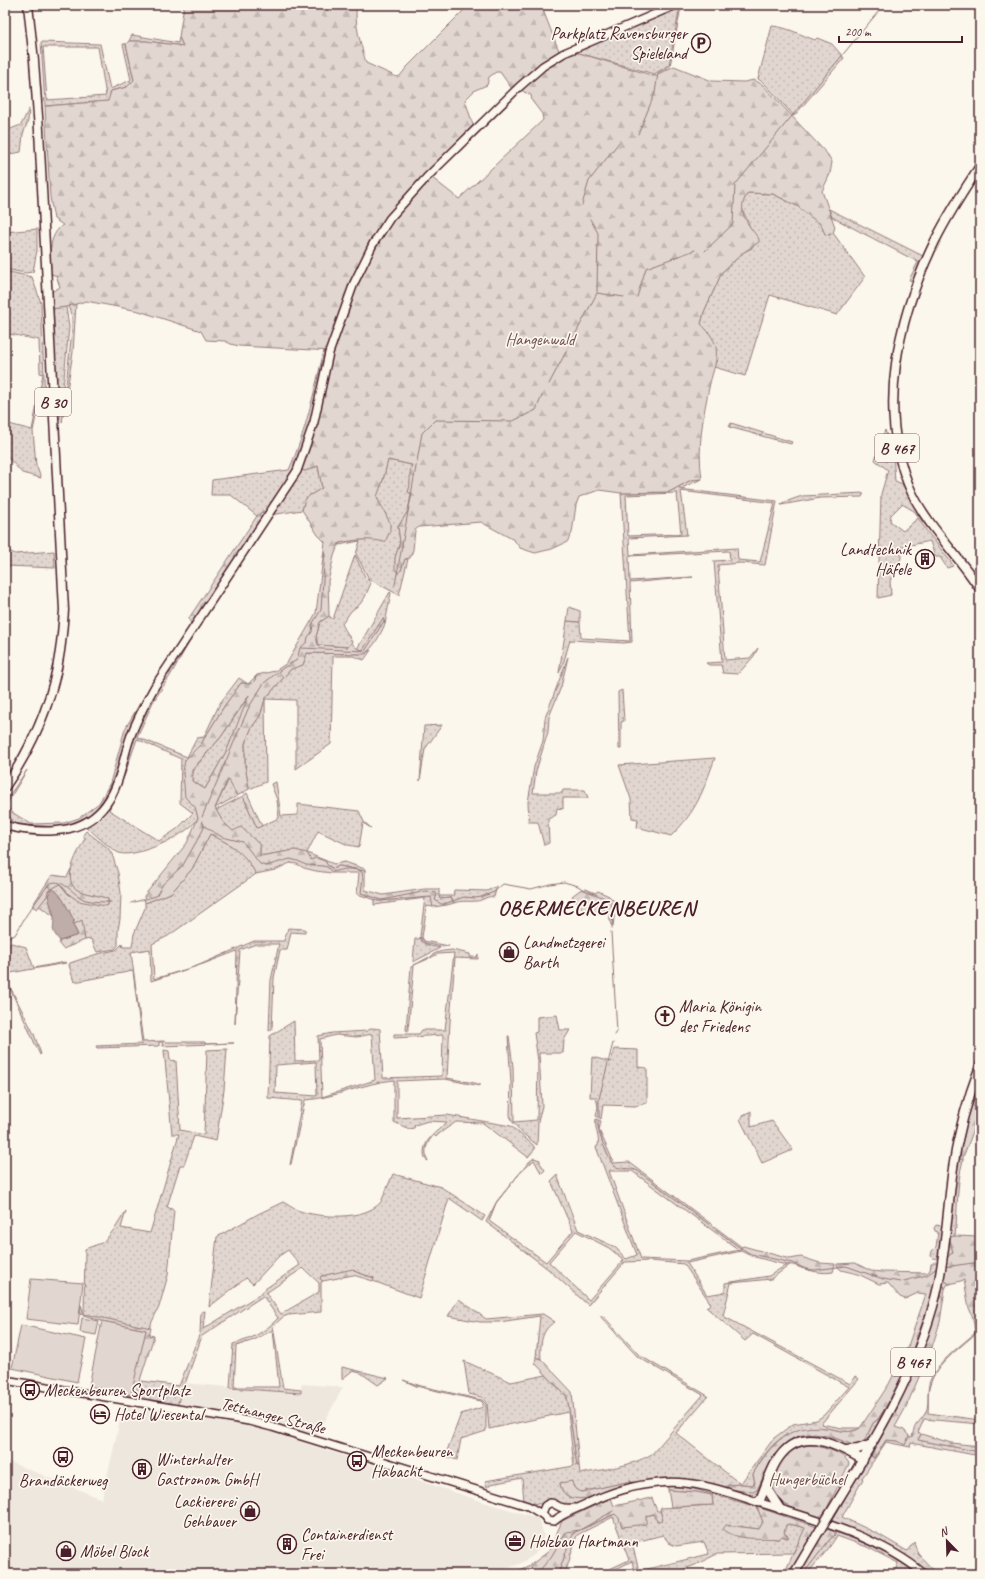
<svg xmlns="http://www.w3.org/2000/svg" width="985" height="1579" viewBox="0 0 985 1579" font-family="Caveat,sans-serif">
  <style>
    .built { fill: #eee7de }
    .grass { fill: url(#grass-dots); stroke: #967b7e; fill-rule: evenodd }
    .forest { fill: url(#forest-firs); stroke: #967b7e; fill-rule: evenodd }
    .park { fill: url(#park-tufts); stroke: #967b7e }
    .garden { fill: #e2d7d0; stroke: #967b7e }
    .water { fill: #bfadaa; stroke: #907477 }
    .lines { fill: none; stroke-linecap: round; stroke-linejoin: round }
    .stream { stroke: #907477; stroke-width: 1 }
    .secondary-casing { stroke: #4a1f2b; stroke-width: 10 }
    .primary-casing { stroke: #4a1f2b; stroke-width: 11 }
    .secondary { stroke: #fbf7ec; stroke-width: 7 }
    .primary { stroke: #fbf7ec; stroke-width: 8 }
    .primary-bridge-casing { stroke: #4a1f2b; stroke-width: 11; stroke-linecap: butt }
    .primary-bridge { stroke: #fbf7ec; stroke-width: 8 }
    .labels { text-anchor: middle; stroke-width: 3.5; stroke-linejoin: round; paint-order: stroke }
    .shield { fill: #fbf7ec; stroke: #7f6065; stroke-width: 1 }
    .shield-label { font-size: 16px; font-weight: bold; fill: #4a1f2b }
    .poi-label { font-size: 17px; fill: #4a1f2b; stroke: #fbf7ec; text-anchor: start }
    .park-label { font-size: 17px; fill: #704d54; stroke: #fbf7ec }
    .street-label { font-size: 17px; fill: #4a1f2b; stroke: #fbf7ec }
    .district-label { font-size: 21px; font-weight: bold; letter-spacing: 1px; fill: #4a1f2b; stroke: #fbf7ec }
  </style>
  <defs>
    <pattern id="grass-dots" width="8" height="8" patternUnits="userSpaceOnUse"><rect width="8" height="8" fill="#e2d7d0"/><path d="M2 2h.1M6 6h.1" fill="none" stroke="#c3b8b3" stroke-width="1.8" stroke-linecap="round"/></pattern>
    <pattern id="forest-firs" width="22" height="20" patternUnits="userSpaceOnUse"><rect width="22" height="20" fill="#e2d7d0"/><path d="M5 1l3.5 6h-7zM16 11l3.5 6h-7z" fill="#c3b8b3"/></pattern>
    <pattern id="park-tufts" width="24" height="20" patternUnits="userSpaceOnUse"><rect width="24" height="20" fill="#e2d7d0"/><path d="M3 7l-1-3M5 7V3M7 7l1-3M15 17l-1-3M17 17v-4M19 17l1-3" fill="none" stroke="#c3b8b3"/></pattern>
  </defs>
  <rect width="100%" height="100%" fill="#fbf7ec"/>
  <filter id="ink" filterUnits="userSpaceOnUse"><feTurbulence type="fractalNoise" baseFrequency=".025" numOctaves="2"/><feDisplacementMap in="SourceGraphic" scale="8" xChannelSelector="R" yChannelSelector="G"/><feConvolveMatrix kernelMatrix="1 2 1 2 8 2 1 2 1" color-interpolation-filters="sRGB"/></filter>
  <g filter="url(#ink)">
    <!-- built -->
    <path class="built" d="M 183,1383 L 300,1393 L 302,1384 L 343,1387 L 316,1438 L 278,1427 L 278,1434 L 487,1503 L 538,1518 L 544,1535 L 541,1546 L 534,1555 L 520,1564 L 490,1574 L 5,1574 L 5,1460 L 102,1499 L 123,1407 L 175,1415 Z"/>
    <!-- grass -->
    <g class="grass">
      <path d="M 680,6 L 669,65 L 654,74 L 575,52 Z"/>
      <path d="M 772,26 C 787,27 801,35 815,40 L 817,38 L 832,44 L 844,58 L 794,116 L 764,83 L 758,79 Z"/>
      <path d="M 132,35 L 178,43 L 179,37 L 183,46 L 146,41 L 129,41 Z"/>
      <path d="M 41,42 L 100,44 L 110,89 L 131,80 L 123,44 L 126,44 L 134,81 L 127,87 L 111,91 L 109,101 L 45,106 ZM 43,47 L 98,47 L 106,96 L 47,100 Z"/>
      <path d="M 29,109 L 28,121 L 23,134 L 21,152 L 5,155 L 5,131 L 21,125 Z"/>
      <path d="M 748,193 L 773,194 L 797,206 L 822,225 L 825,234 L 829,235 L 833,233 L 865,277 L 837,315 L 770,295 L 745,376 L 714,367 L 717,359 L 701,324 L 704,312 L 722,272 L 744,252 L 752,248 C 751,240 751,233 749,225 C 745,211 737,210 748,193 Z"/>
      <path d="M 829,209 L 925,257 L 915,282 L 909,280 L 918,262 L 832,217 Z"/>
      <path d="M 37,229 L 37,250 L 33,272 L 25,273 L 5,269 L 5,232 Z"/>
      <path d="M 5,271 L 32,277 L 41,303 L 45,401 L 39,402 L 33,431 L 36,465 L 41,478 L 22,473 L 5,454 L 5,423 L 32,430 L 43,374 L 40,373 L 39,340 L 5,333 Z"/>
      <path d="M 76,304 L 73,352 L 62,422 L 72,330 L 72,317 L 68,306 Z"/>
      <path d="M 66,307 L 69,327 L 60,419 L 57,419 L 51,309 Z"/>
      <path d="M 324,351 L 326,351 C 318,385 313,422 300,455 C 291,475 277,494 265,512 L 263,511 L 257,516 L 231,495 L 211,495 L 212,480 L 289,470 C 306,432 314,391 324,351 Z"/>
      <path d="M 731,423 L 792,442 L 791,444 L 729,427 Z"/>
      <path d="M 885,430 L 893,454 L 895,481 L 905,485 L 930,531 L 944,545 L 957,563 L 957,564 L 955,563 L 914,511 L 902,504 L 891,515 L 890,521 L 903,531 L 918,518 L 926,530 L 951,562 L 953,566 L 947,568 L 940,557 L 935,557 L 930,541 L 901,547 L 901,558 L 890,581 L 891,595 L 878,598 L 881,494 L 888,470 L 875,460 Z"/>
      <path d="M 388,460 L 412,465 L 410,487 L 408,492 L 412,494 L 408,511 L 398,527 L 400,542 L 395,558 L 398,573 L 401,570 L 405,559 L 408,559 L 399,595 L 369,579 L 356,554 L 360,541 L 339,545 L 339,543 C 356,540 367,538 385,541 L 390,523 L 376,497 L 383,480 Z"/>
      <path d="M 318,466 L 322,488 L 309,496 L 305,500 L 302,510 L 270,515 L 299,469 L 305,471 Z"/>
      <path d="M 702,479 L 679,489 L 777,501 L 765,565 L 740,563 L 718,565 L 725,660 L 750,658 L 758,648 L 754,656 L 738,674 L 723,673 L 721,665 L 709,665 L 706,663 L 722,662 L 714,561 L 730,560 L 729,551 L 629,556 L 630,581 L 693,577 L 630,583 L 632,642 L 624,643 L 570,640 L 564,661 L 559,673 L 567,621 L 580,622 L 581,638 L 630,641 L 621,493 L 669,492 L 691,480 ZM 681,491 L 775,503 L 760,562 L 738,560 L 737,548 L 630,555 L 629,538 L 687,535 ZM 677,493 L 681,534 L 628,536 L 626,495 Z"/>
      <path d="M 864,493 L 862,497 L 820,498 L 781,505 L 782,503 L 802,496 Z"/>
      <path d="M 5,549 L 15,554 L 54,551 L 55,568 L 7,566 L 5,572 L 5,563 L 8,554 L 5,553 Z"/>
      <path d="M 355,555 L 365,577 L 371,583 L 365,597 L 360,604 L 351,611 L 342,624 L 352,642 L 348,647 L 318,645 L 316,637 L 320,622 L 329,616 L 333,619 Z"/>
      <path d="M 390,592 L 391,593 L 385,624 L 383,619 L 363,650 L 357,649 Z"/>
      <path d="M 190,641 L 170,676 L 153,702 L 137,737 L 187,757 L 197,738 L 204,737 L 220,703 L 239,678 L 248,684 L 257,675 L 255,680 L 251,684 L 241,683 L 225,705 L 201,744 L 185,760 L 198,818 C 191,834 135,859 119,853 C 111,850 93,832 85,826 L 111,799 L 114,799 L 109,810 L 159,841 L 177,829 L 193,813 L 180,803 L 181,759 L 137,739 L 125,774 L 115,797 L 113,795 L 123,773 L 125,772 L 123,770 L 128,753 L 130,753 L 130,751 L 129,750 L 133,733 L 137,732 L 135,729 L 141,716 L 144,716 L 143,712 L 151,697 L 155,695 L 154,692 L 168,672 L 170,673 L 170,668 L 188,642 Z"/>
      <path d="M 371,650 L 364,660 L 353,656 L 333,656 L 331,744 L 296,769 L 296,700 L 265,699 L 266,782 L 249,789 L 245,766 L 245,743 L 252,727 L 260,716 L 265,699 L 291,669 L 303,665 L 307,653 L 364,654 Z"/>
      <path d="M 568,657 L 561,687 L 549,717 L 548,732 L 536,771 L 533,793 L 562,793 L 563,790 L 585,790 L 588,798 L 563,798 L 563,809 L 557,808 L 556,815 L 548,819 L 549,843 L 544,845 L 538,822 L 529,822 L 528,802 L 534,767 L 543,741 L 545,718 Z"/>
      <path d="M 622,690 L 624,721 L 621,722 L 621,749 L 619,749 L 618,692 Z"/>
      <path d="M 251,693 L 227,750 L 205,789 L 192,781 L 192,771 L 221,737 Z"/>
      <path d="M 140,703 C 136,713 131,722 128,732 C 116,768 108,824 59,827 C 44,828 28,825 13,823 L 6,808 L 6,800 L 27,770 L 6,805 L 10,811 L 31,824 L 64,823 L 79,818 L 99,803 L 110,783 L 125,729 Z"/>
      <path d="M 442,725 L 425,749 L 420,781 L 424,726 Z"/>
      <path d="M 715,758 C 703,791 697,811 671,836 L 637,827 L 638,819 L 632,818 L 631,799 L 619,765 Z"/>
      <path d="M 229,779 L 237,796 L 215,808 Z"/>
      <path d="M 276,782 L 281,816 L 298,815 L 298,804 L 359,811 L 364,822 L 371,828 L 363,823 L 359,847 L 348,845 L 318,831 L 307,853 L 334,864 L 345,862 L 365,869 L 365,871 L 340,866 L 334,869 L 328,866 L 311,860 L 295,850 L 260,856 L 260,845 C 253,838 244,837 235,832 C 226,827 221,819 216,810 L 243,796 L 257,828 L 279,818 L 277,800 L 271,784 Z"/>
      <path d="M 86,831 L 108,848 L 112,854 L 118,873 L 121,893 L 120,919 L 118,930 L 118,945 L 115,949 L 97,952 L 91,939 L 85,940 L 81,921 L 73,925 L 74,920 L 55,890 L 51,910 L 54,916 L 39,906 L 47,896 L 48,891 L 60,884 C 63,887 65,891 68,894 C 75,899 99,903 108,905 L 108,899 C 98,895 87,895 77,890 C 60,880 79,851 85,838 L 83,835 Z"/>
      <path d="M 210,834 C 233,846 243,850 256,874 L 168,936 L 152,944 L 154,979 L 197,966 L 254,941 L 284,941 L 288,928 L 305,929 L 305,933 L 291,932 L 287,950 L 280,950 L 274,978 L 272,1029 L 269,1031 L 271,980 L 279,944 L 256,944 L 240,950 L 235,1024 L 237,951 L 203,964 L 151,981 L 150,949 L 131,952 L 143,1042 L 164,1041 L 165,1042 L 205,1042 L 205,1044 L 234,1043 L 163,1046 L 162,1042 L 159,1042 L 159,1046 L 97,1048 L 96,1046 L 142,1044 L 133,971 L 74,982 L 69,965 L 70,963 L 97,954 L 116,950 L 122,944 L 123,947 L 132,947 L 134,934 L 145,908 L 145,903 L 171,893 L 192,869 Z"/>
      <path d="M 497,886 L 494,897 C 487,895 483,901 476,901 C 468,902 462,900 454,903 L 451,898 L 440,899 L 439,896 L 453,896 L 454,890 L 487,891 Z"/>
      <path d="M 432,897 L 433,907 L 427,906 L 422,937 L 424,941 L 449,946 L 442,947 L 425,943 L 420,936 L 425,898 L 374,905 L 374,900 L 379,901 Z"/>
      <path d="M 420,937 C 422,946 432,946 440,948 L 413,962 L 415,939 L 419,939 Z"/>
      <path d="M 11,943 L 26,947 L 34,968 L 65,962 L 66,963 L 5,974 L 5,948 Z"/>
      <path d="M 452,950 L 470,954 L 470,957 L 477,957 L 478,954 L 478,959 L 455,958 L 450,1022 L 447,1078 L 480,1084 L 480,1086 L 445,1079 L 397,1081 L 397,1118 L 447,1115 L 511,1126 L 533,1145 L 535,1149 L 528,1157 L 483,1123 L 456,1122 L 440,1133 L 436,1137 L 434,1135 C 427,1142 423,1151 428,1161 L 425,1159 C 420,1141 436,1133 447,1122 L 428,1121 L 415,1125 L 414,1128 L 409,1129 L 394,1122 L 394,1080 C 363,1083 336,1098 305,1100 L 291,1164 L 290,1165 L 302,1101 L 268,1098 L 270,1036 L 294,1021 L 295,1061 L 319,1060 L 318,1036 L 332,1033 L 367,1031 L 372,1028 L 380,1029 L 383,1078 L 442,1076 L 443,1035 L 394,1038 L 394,1034 L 419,1034 L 422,1030 L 445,1030 L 454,953 L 438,954 L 430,958 C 434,951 444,951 452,950 ZM 372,1034 L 375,1080 L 322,1097 L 320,1039 L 336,1035 L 357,1037 ZM 316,1062 L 317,1096 L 275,1093 L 276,1065 Z"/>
      <path d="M 429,957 L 428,959 L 414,965 L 408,1031 L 406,1030 L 411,967 Z"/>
      <path d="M 5,977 L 34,1034 L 41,1054 L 40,1055 Z"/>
      <path d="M 557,1015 L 560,1030 L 570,1030 L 564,1040 L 563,1053 L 539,1053 L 542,1106 L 538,1122 L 537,1145 L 522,1133 L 511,1120 L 510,1114 L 511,1083 L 508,1036 L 509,1036 L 513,1067 L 514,1122 L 537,1120 L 538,1061 L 534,1033 L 537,1032 L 537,1017 Z"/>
      <path d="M 227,1049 L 224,1090 L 216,1141 L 194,1136 L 184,1165 L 180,1165 L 167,1207 L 174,1210 L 168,1275 L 159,1307 L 149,1328 L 84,1314 L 85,1249 L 104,1242 L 116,1227 L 126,1211 L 121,1228 L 150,1233 L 179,1134 L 172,1134 L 164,1050 L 169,1051 L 170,1060 L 176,1061 L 180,1130 L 204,1135 L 207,1050 Z"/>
      <path d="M 614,1049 L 638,1050 L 638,1067 L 647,1068 L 647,1103 L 635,1106 L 603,1105 L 601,1119 L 596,1116 L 598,1107 L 596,1097 L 590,1097 L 592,1057 L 611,1062 Z"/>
      <path d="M 751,1111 L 751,1127 L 772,1121 L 793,1150 L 762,1163 L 740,1119 L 741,1117 Z"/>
      <path d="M 596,1119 L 601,1121 L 599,1130 L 614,1163 L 629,1162 L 743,1248 L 740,1250 L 741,1251 L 687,1263 L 707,1295 L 725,1292 L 725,1283 L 769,1276 L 786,1265 L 791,1264 L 771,1279 L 731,1283 L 723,1316 L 850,1384 L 855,1376 L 859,1379 L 821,1424 L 842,1428 L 860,1428 C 850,1435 838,1430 827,1428 C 822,1428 816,1428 811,1429 C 780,1430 767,1449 753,1474 L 755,1483 L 752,1485 L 742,1484 L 728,1485 L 729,1489 L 757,1490 C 770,1463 781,1431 819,1434 C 826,1435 833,1438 840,1440 C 847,1442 854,1443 861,1444 L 865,1440 L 873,1423 L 879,1419 L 887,1405 L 907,1365 L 926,1312 L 929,1307 L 919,1338 L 907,1369 L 879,1425 L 864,1445 L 854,1448 L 831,1440 L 819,1437 L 795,1441 L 766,1474 L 757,1493 L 752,1495 L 748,1495 C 725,1488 701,1479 677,1479 C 662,1479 646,1482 631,1485 L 631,1481 L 582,1492 C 575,1490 573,1488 572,1482 L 560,1483 L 561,1487 L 565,1494 L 602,1494 L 576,1505 L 562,1505 L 556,1501 L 552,1500 L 540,1504 L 524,1502 L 522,1478 L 491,1484 L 487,1487 L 485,1481 L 574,1466 L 568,1412 L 489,1429 L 487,1402 L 481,1397 L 469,1394 L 464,1361 L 511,1382 L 546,1375 L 567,1397 L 569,1408 L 577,1465 L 579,1465 L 580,1474 C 604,1469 630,1467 652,1454 L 703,1395 L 638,1357 L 600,1316 L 603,1316 L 639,1355 L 708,1396 L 676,1433 L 734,1479 L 741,1483 L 774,1438 L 793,1424 L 817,1420 L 824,1415 L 849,1387 L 753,1334 L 745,1341 L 706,1307 L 711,1304 L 684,1264 L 650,1261 L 625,1262 L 588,1305 L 548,1269 L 486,1222 L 497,1201 L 529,1162 L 534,1158 L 540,1160 L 540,1163 L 545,1170 L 541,1174 L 540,1171 L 534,1160 L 519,1174 L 496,1203 L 489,1221 L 546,1262 L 573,1231 L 551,1181 L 557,1175 L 578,1230 L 615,1247 L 626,1259 L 637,1255 L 596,1147 L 598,1146 C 600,1136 594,1129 596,1119 ZM 609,1171 L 632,1171 L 739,1250 L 687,1261 L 641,1259 ZM 576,1231 L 609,1248 L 624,1260 L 589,1300 L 549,1262 Z"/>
      <path d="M 957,1157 L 963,1160 C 956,1185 958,1211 955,1236 L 949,1237 L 953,1252 L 947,1258 Z"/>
      <path d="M 393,1174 L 441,1187 L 485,1216 L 482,1221 L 449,1198 L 419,1298 L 373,1281 L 374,1278 L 356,1272 L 321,1279 L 323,1281 L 321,1282 L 321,1312 L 288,1315 L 283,1317 L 273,1326 L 283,1388 L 301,1390 L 301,1393 L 230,1388 L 233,1344 C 252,1339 265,1332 278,1318 L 263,1296 L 202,1336 L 185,1384 L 183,1384 L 177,1407 L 138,1400 L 137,1398 L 142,1381 L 179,1386 L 200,1333 L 201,1312 L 205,1311 L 203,1329 L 262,1293 L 265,1289 L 300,1265 L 288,1250 L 279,1256 L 253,1284 L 246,1278 L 209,1307 L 217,1237 L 258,1214 L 283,1202 C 287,1204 292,1208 297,1210 C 318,1218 365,1221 381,1202 ZM 303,1268 L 319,1283 L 319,1292 L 281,1314 L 266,1293 ZM 273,1330 L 279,1387 L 234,1387 L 236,1346 L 254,1340 Z"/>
      <path d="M 936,1225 L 942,1226 L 943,1228 L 938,1259 L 933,1258 L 931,1256 L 932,1251 L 936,1247 L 938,1232 L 935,1231 L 934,1228 Z"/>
      <path d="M 942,1279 L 950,1284 L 947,1285 L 945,1289 L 944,1286 C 933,1314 925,1343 914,1370 C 903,1400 887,1428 871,1456 L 874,1458 L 886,1440 L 898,1441 L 900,1443 L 907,1441 L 909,1436 L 912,1437 C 913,1433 914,1428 916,1425 C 920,1420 925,1416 927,1409 C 929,1401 927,1392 929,1384 C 934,1365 960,1346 975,1333 L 980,1338 L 980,1341 L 975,1334 C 960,1348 936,1364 930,1385 C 927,1393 929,1404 928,1413 L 980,1420 L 980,1424 L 924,1419 L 918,1433 L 921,1434 L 919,1440 L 980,1452 L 980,1456 L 911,1443 L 910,1447 L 886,1442 L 862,1478 L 863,1479 L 842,1517 L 878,1534 L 907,1551 L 914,1542 L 918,1554 L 937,1574 L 927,1574 L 831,1523 L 890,1418 Z"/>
      <path d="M 459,1299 L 486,1319 L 543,1314 L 555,1322 C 541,1329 540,1345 541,1359 L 536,1357 L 540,1316 L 499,1322 L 480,1322 L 448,1316 Z"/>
      <path d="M 342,1367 L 388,1378 L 378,1385 L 361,1373 L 352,1371 L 342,1379 Z"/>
      <path d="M 403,1380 L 421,1386 L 482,1400 L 486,1404 L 486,1431 L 461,1439 L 457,1460 L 445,1456 L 461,1414 L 483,1407 L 483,1403 L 481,1401 L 416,1386 Z"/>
      <path d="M 668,1486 L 691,1488 L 757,1507 L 763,1522 L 759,1529 L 735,1526 L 775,1539 L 779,1539 L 782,1536 L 787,1538 L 789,1537 L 784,1533 L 786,1525 L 790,1524 L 806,1528 L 793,1553 L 717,1554 L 695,1565 L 671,1574 L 635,1574 L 632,1561 L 606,1574 L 599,1574 L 629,1560 L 613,1517 L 577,1535 L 565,1574 L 558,1574 L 573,1533 L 615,1514 L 619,1518 L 646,1516 L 654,1514 L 662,1520 L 660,1508 L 713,1505 L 712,1495 L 696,1492 L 668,1490 ZM 663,1535 L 669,1543 L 676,1546 L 704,1542 L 709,1554 L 639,1571 L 632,1543 Z"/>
      <path d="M 835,1532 C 867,1543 891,1554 918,1574 L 894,1574 L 898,1563 L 867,1547 L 837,1536 L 828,1549 L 807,1574 L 803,1574 L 830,1539 L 835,1535 Z"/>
    </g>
    <!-- forest -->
    <g class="forest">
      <path d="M 184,5 L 357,5 C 353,22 362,47 366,63 L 397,77 L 400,76 L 407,67 L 469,5 L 541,5 L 561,56 L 579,53 L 654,76 L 674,66 L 712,81 L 744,82 L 754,80 L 763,85 L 828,155 L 832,162 L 830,174 L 822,191 L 835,227 L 833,233 L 829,235 L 825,234 L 821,225 L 797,206 L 773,194 L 748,193 C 735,211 748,224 759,239 L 759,242 L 744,252 L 722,272 L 704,312 L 701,324 C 707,330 714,338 716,347 C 718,360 713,371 710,383 C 703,416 697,446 702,479 L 691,480 L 669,492 L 621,493 L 599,490 L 579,497 L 576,505 L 572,533 L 567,542 L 552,549 L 535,553 L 520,548 L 514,540 L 481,522 L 419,527 L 415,530 L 413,550 L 410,558 L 405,559 L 401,570 L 398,573 L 395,569 L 395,558 L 400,542 L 398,527 L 408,511 L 412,494 L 408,492 C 412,484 408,473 412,465 L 388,460 L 383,480 L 377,497 L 390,523 L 390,531 L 385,542 C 368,538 355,540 339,543 L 334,556 L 328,581 L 329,616 L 320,622 L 316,637 L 318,645 L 348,647 L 352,642 C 354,648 358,649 363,650 L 383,618 L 385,624 C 380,635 374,648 364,654 L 307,653 L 303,665 L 291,669 L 265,699 L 260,716 L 252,727 L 245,743 L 245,766 L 249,789 L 237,796 L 228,779 L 215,808 L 223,822 L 233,831 L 241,827 L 260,845 L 260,856 L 295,850 L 307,853 L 311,860 L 316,858 L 325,861 L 328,866 L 333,869 L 339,866 L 365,871 L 365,890 L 383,895 L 425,889 L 439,889 L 439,896 L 440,899 L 451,898 L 454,903 L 447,905 L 433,907 L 431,897 L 379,901 L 357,894 L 359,873 L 331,873 L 316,871 L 304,868 L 297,864 L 290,863 L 275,870 L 256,874 C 243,851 233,846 210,834 L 192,869 L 171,893 L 145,903 L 144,896 L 187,843 L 198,818 L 195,807 L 185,797 L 183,772 L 185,760 L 201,744 L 225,705 L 241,683 L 251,684 L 255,680 L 257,675 L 275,671 L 287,663 L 316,613 L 325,542 L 318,535 L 302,510 L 305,500 L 309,496 L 322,488 L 318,466 L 305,471 L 299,469 L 332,351 L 239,346 L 231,344 L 225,341 L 206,340 L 201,331 L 139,311 L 86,301 L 66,307 L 51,309 L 50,293 L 60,287 L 56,275 L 53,275 L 50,271 C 50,256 48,235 63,225 L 54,219 L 50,197 L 45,106 L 108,101 L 111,91 L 127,87 L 134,80 L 126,44 L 129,41 L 146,41 L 183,46 L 179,37 ZM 496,72 L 500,72 L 512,89 L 517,85 L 524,92 L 531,95 L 532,101 L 542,114 L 543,120 L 459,199 L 427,174 L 473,125 L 465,100 L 475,90 L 487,85 L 489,77 ZM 249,695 L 227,750 L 205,789 L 192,781 L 192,770 L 221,737 Z"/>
      <path d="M 262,512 L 264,514 L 191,625 L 189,618 L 257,516 Z"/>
      <path d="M 247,793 L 262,826 L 257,828 L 243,796 Z"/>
      <path d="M 71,869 C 66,897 90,891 108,899 L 108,905 L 106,906 L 78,901 C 74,897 70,896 67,892 C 64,889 63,887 60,884 L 48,891 L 47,896 L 37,909 L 32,906 L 52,875 L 67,877 Z"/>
      <path d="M 586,889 L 595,893 L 598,891 L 609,896 L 616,903 L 613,926 L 611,925 L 608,908 L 597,914 L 591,912 L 587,914 L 572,896 L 580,890 Z"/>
      <path d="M 82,920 L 85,940 L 63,949 L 59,944 L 60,941 L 78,935 L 73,925 Z"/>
      <path d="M 980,1074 L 980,1097 L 971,1137 L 963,1157 L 963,1160 L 957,1157 L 962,1134 Z"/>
      <path d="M 955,1236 L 980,1237 L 980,1338 L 975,1333 L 974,1324 L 972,1315 L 969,1308 L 964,1280 L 950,1284 L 942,1279 L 947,1258 L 953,1252 L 949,1237 Z"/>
      <path d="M 743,1246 L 790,1259 L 801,1257 L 820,1263 L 835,1264 L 833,1272 C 823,1274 811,1271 801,1268 C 796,1266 792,1264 786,1265 L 751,1256 L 739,1250 Z"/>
      <path d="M 935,1262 L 938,1262 L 936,1281 L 929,1307 L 926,1312 L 907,1365 L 887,1405 L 878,1419 L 873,1423 L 865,1440 L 857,1446 C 848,1444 840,1439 831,1437 C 785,1424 773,1456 757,1490 L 753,1492 L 729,1489 L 727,1487 L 728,1485 L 742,1484 L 752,1485 L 755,1483 L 753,1474 C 771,1443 791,1421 831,1429 C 840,1431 852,1434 860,1428 L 889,1384 L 908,1346 L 926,1294 L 918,1293 L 905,1299 L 900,1297 L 888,1283 L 879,1284 L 858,1274 L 841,1270 L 837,1266 L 837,1264 L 855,1263 L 871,1271 L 882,1272 L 927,1273 L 930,1270 L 931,1264 Z"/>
      <path d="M 353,1269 L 356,1272 L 374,1278 L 373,1281 L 353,1275 L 323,1281 L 320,1279 L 321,1276 Z"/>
      <path d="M 944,1286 L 945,1289 L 940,1322 L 932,1347 L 906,1407 L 895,1427 L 904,1430 L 909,1436 L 905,1445 L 898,1441 L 886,1440 L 874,1458 L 871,1456 C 901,1403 926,1348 941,1289 Z"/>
      <path d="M 81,1305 L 84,1314 L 151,1328 L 149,1335 L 154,1336 L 134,1399 L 123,1397 L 123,1393 L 130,1395 L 146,1330 L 102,1321 L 80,1314 Z"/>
      <path d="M 536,1357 L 541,1359 L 572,1392 L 579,1465 L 577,1466 L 569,1408 L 567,1397 L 535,1363 Z"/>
      <path d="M 921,1434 L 951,1443 L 980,1446 L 980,1452 L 918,1440 Z"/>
      <path d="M 811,1445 C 822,1447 846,1453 849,1464 L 825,1512 L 819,1517 C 806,1512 790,1509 779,1500 C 765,1486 778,1461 791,1451 C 797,1447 804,1446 811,1445 Z"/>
      <path d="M 572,1481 C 573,1488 575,1490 582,1492 L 631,1481 L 631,1485 C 614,1490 563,1514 560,1483 Z"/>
      <path d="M 611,1498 L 614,1506 L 652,1498 L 657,1511 L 660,1511 L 663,1520 L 657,1521 L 653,1514 L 646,1516 L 646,1524 L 622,1527 L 619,1518 L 615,1514 L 573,1533 L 558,1574 L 511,1574 L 532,1564 L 549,1551 L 562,1521 Z"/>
      <path d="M 757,1507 L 817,1527 L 790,1574 L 784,1574 L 805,1528 L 789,1524 L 786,1525 L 784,1533 L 789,1537 L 787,1538 L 782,1536 L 779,1539 C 760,1537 739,1542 723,1529 L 726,1525 L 759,1529 L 763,1522 Z"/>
      <path d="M 827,1529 L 835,1532 L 835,1535 L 830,1539 L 803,1574 L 798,1574 L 821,1535 Z"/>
    </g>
    <!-- park -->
    <path class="park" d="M 668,1490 L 696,1492 L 712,1495 L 713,1505 L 671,1507 Z"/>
    <!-- garden -->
    <g class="garden">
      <path d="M 569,607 L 580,611 L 580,622 L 567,621 Z"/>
      <path d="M 31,1279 L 83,1283 L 78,1325 L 26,1319 Z"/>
      <path d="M 82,1318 L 99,1321 L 96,1335 L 80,1332 Z"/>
      <path d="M 102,1321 L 146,1330 L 131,1395 L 89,1386 Z"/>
      <path d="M 21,1325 L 86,1339 L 77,1382 L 12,1368 Z"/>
    </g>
    <!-- water -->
    <path class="water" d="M 52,889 C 61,891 69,912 74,920 L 73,925 L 78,935 L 60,941 C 50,928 54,931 54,917 C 53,910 49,903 48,895 Z"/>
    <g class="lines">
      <!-- stream -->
      <g class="stream">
        <path d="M 638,134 L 655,93 L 658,73 L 670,66 L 681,7"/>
        <path d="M 582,205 L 589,181 L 620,141"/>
        <path d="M 590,219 L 598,233 L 597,292"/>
        <path d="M 705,251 L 733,224 L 735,185 L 878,12"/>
        <path d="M 637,297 L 646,268 L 695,250"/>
        <path d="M 549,384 L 597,293 L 624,297"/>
        <path d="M 395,585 L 422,433 L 435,420 L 513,421 L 536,410 L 542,396"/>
        <path d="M 301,648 L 365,651 L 384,621"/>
        <path d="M 202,817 L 249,707 L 264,683 L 283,668 L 297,660 L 300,648 L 307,642 L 308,637 L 312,632 L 313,623 L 321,610 L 325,550"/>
        <path d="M 204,826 L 222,837 L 243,842 L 260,864 L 266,866 L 290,859 L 298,861 L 306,865 L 323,866 L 327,867 L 332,872 C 342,869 353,867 362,872 L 363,878 L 361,893 L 382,900 L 427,891 L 431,893 L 435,892 L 437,894 L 435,900 L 441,904 L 444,904 L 464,897 L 476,898 L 481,897 L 494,892 L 503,884 L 531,889 L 550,884 L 564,882 L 578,886 L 584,890 L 610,900 L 613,912 L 612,928"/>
        <path d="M 48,886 L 51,890"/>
        <path d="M 131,903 L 156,896 L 163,884 L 183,865 L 203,830 L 204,826 L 202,821"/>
        <path d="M 611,932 L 617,1032 L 615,1035"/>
        <path d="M 5,936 L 10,937 L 15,935 L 27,914 L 49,884 C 63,876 73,896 86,900 C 94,902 103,902 111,902"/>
        <path d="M 599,1117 L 599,1099 L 613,1043"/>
        <path d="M 598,1121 C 596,1130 608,1158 614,1166 C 621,1170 630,1167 638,1171 L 739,1247 L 751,1254 L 792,1263 L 806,1269 L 814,1270 L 846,1266 L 883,1279 L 900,1282 L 927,1275 L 937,1268"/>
        <path d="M 944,1267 L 973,1263 L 977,1264 L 980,1267"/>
        <path d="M 540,1570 L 551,1557 L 566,1532 L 580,1530 L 613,1511"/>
      </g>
      <defs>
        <g id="secondary">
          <path d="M 5,825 C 18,830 36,831 50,831 C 86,830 109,811 119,777 C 123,765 125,753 129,741 C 135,722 145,704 155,686 L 297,471 L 314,422 L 329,353 L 354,283 L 373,244 L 390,218 L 427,177 L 518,88 L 543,66 L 564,53 L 676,5"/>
          <path d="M 5,1380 L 249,1421 L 272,1427 L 528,1506 L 543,1515"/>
          <path d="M 577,1508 C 572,1508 564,1509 560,1507 C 553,1504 552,1500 545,1506 L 542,1513 L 547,1520 L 554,1521 C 557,1519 559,1517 561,1516 C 569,1511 578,1508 586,1504 C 609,1493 633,1485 658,1483 C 696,1479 729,1493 764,1504 C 816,1520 883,1538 924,1574"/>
        </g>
        <g id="primary">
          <path d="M 980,166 C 964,190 948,215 935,241 C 898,317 875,413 912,493 C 929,528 959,556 980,589"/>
          <path d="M 5,787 C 33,746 53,700 60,651 C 62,637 63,624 64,610 L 39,130 L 34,61 L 28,5"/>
          <path d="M 846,1450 L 858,1449 L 872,1444"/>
          <path d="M 766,1487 L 780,1509"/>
          <path d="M 759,1502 C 765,1489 769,1474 776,1462 C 798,1424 834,1443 863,1460"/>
          <path d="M 829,1515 C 872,1445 916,1375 936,1295 C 946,1253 947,1211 953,1168 C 958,1133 967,1100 980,1066"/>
          <path d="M 794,1574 L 817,1535"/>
        </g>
      </defs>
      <!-- secondary casing -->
      <use href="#secondary" class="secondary-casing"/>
      <!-- primary casing -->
      <use href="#primary" class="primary-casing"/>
      <!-- secondary -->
      <use href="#secondary" class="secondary"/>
      <!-- primary -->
      <use href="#primary" class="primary"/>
      <defs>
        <path id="primary-bridge" d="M 817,1535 L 829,1515"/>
      </defs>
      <!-- primary-bridge casing -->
      <use href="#primary-bridge" class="primary-bridge-casing"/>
      <!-- primary-bridge -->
      <use href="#primary-bridge" class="primary-bridge"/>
    </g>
  </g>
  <!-- icons -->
  <defs>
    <symbol id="parking-ring" viewBox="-11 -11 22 22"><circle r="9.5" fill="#fbf7ec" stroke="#4a1f2b" stroke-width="1.5"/><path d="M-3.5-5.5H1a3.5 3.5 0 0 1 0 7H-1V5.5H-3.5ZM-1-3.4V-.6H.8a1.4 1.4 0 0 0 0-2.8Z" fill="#4a1f2b"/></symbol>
    <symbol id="building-ring" viewBox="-11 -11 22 22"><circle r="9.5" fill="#fbf7ec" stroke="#4a1f2b" stroke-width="1.5"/><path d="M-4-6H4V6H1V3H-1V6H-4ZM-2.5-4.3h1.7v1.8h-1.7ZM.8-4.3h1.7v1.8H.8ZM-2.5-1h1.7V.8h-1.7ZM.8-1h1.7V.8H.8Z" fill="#4a1f2b"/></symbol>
    <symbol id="shop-ring" viewBox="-11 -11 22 22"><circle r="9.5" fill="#fbf7ec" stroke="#4a1f2b" stroke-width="1.5"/><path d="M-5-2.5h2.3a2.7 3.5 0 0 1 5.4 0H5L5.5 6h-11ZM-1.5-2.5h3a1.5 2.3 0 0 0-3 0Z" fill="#4a1f2b"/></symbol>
    <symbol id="church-ring" viewBox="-11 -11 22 22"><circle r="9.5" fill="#fbf7ec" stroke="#4a1f2b" stroke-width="1.5"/><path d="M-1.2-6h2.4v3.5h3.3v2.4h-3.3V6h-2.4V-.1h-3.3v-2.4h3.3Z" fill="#4a1f2b"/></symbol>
    <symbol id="bus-ring" viewBox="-11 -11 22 22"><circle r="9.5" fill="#fbf7ec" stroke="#4a1f2b" stroke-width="1.5"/><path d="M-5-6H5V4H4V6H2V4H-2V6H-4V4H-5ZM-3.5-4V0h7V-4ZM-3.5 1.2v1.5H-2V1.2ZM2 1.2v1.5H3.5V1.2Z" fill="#4a1f2b"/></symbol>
    <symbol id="hotel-ring" viewBox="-11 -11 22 22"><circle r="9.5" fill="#fbf7ec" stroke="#4a1f2b" stroke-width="1.5"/><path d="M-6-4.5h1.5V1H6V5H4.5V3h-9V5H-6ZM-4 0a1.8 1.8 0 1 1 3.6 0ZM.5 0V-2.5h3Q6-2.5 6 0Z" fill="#4a1f2b"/></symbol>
    <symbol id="office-ring" viewBox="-11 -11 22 22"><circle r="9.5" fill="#fbf7ec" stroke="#4a1f2b" stroke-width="1.5"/><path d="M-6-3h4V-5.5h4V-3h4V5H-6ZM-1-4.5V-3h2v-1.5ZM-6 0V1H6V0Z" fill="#4a1f2b"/></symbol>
  </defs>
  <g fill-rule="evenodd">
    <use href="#parking-ring" x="690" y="32" width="22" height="22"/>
    <use href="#building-ring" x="914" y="548" width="22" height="22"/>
    <use href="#shop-ring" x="498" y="941" width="22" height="22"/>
    <use href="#church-ring" x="654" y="1005" width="22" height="22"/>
    <use href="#bus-ring" x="19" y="1379" width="22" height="22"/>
    <use href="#hotel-ring" x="89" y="1403" width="22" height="22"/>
    <use href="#bus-ring" x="52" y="1446" width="22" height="22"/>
    <use href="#bus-ring" x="346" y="1450" width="22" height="22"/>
    <use href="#building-ring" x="131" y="1458" width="22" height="22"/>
    <use href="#shop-ring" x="239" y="1500" width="22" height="22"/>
    <use href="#office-ring" x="504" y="1530" width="22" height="22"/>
    <use href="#building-ring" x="276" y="1533" width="22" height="22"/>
    <use href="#shop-ring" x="55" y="1540" width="22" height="22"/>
  </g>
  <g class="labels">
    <!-- shield labels -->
    <g class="shield">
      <rect x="35" y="388" width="36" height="28" rx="3"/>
      <rect x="875" y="434" width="44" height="28" rx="3"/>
      <rect x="891" y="1348" width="44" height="28" rx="3"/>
    </g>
    <g class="shield-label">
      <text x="53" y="408">B 30</text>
      <text x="897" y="454">B 467</text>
      <text x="913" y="1368">B 467</text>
    </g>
    <!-- poi labels -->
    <g class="poi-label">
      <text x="687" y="39" text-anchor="end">Parkplatz Ravensburger<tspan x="687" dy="20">Spieleland</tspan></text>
      <text x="911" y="555" text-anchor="end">Landtechnik<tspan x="911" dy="20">Häfele</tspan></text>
      <text x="523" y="948">Landmetzgerei<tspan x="523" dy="20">Barth</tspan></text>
      <text x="679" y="1012">Maria Königin<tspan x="679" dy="20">des Friedens</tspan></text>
      <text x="44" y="1396">Meckenbeuren Sportplatz</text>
      <text x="114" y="1420">Hotel Wiesental</text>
      <text x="371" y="1457">Meckenbeuren<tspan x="371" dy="20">Habacht</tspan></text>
      <text x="156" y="1465">Winterhalter<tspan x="156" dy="20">Gastronom GmbH</tspan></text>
      <text x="63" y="1486" text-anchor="middle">Brandäckerweg</text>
      <text x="236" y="1507" text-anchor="end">Lackiererei<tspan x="236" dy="20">Gehbauer</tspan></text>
      <text x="301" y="1540">Containerdienst<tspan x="301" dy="20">Frei</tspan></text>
      <text x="529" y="1547">Holzbau Hartmann</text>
      <text x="80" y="1557">Möbel Block</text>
    </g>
    <!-- park labels -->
    <g class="park-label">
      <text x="540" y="345">Hangenwald</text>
      <text x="807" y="1485">Hungerbüchel</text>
    </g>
    <!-- street labels -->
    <g class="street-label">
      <text transform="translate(273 1415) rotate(14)" y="6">Tettnanger Straße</text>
    </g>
    <!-- district labels -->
    <g class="district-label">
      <text x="597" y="915">OBERMECKENBEUREN</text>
    </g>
  </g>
  <!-- margin -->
  <rect width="985" height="1579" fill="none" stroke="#fbf7ec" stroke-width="20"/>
  <rect x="10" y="10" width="965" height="1559" fill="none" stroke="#4a1f2b" stroke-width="1.5" filter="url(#ink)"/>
  <!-- north arrow -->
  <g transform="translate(947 1541) rotate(337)" stroke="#fbf7ec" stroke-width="3" paint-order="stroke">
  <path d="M0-3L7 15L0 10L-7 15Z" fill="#4a1f2b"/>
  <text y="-6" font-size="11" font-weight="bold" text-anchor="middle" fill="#4a1f2b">N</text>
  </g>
  <!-- scale -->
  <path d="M839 36v6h123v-6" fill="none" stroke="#4a1f2b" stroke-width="2"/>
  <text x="845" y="36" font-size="12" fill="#4a1f2b" stroke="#fbf7ec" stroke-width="3" paint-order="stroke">200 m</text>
</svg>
